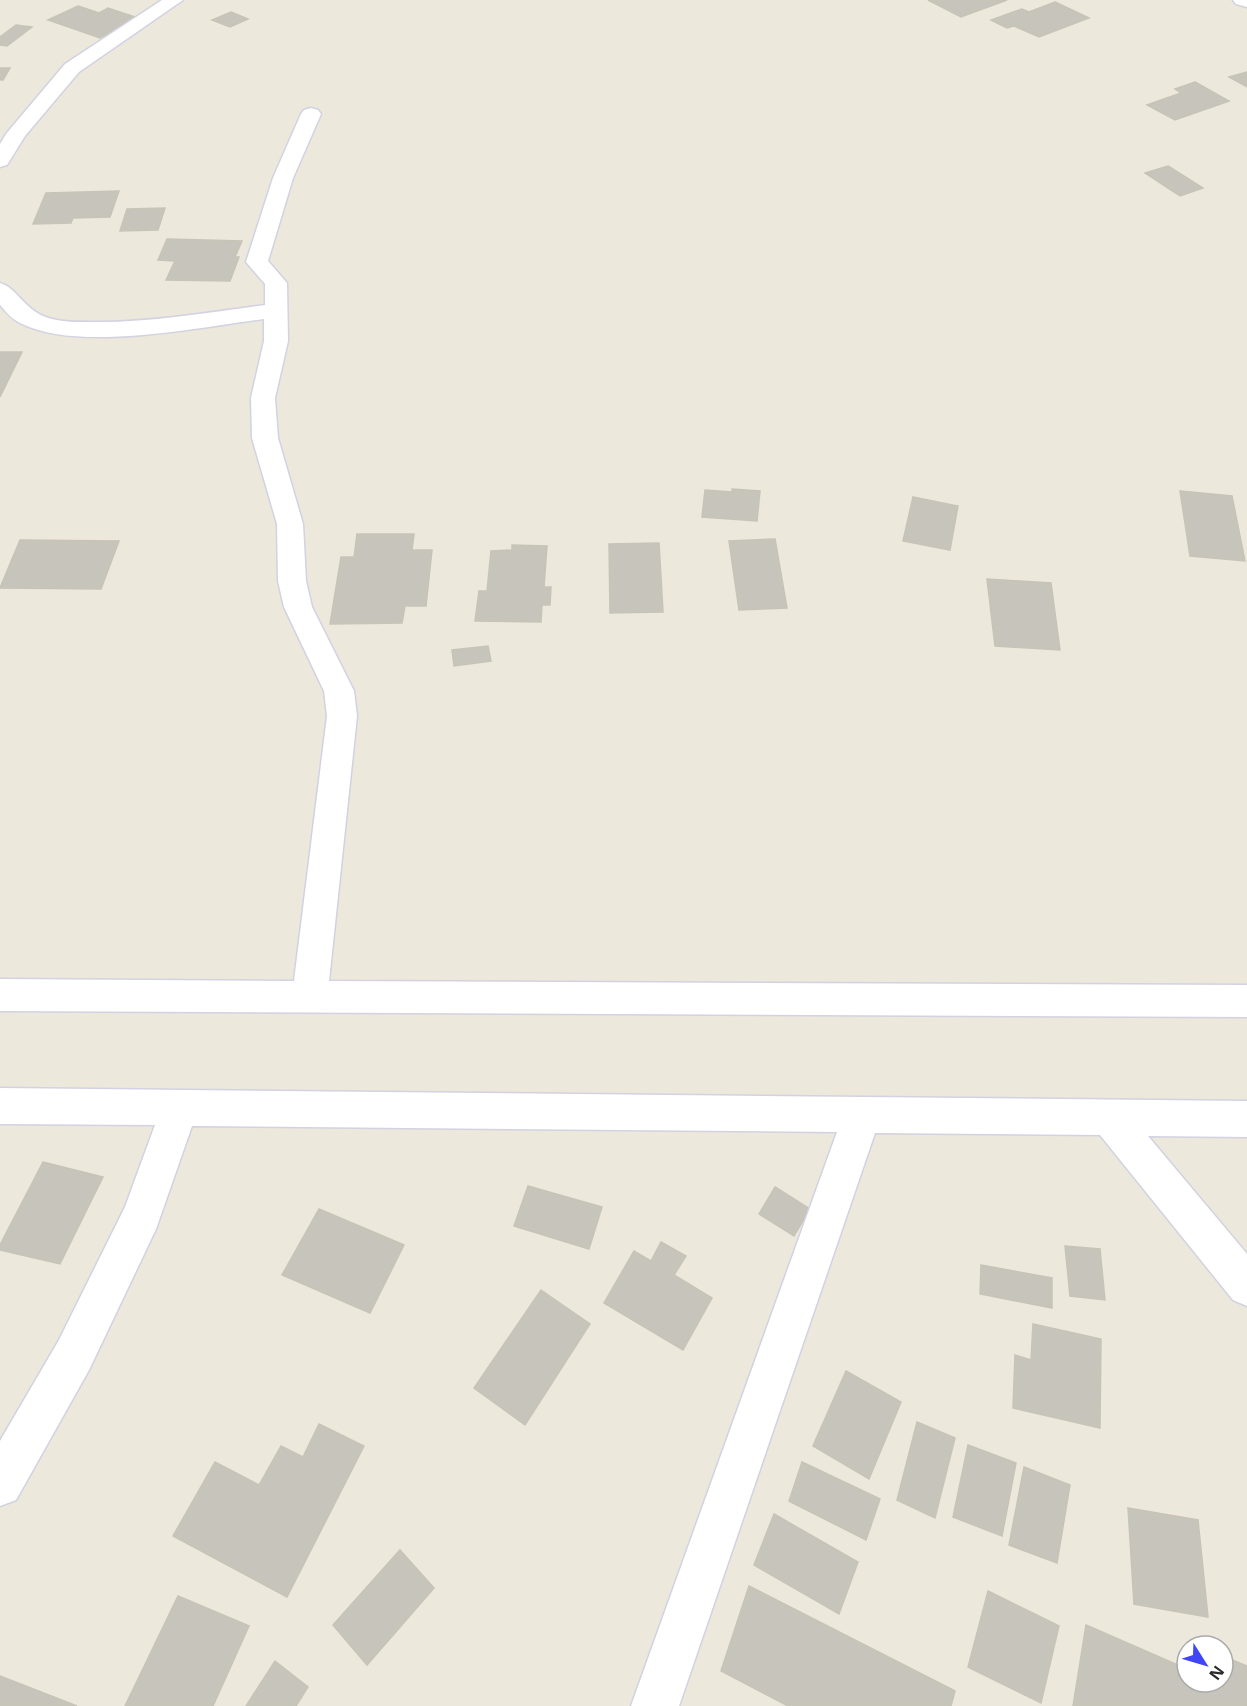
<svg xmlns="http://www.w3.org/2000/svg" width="1247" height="1706" viewBox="0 0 1247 1706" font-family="'Open Sans',sans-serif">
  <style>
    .building { fill: #c7c4bc; stroke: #c7c4b6; stroke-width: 1.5 }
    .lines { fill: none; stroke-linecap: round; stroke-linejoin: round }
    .street-casing { stroke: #d2d2e2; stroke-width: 3 }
    .street { fill: #fff; fill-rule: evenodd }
  </style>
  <rect width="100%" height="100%" fill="#ece8dc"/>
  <!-- building -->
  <g class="building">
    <path d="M 928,0 L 1007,0 L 961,17 Z"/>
    <path d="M 1055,2 L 1089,18 L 1039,37 L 1014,26 L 1007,28 L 991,20 L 1022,9 L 1029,12 Z"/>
    <path d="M 78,6 L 99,13 L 108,8 L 138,18 L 100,38 L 48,20 Z"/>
    <path d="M 231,12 L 248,19 L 230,27 L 212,20 Z"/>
    <path d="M 16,25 L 32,27 L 7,46 L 0,45 L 0,37 Z"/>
    <path d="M 0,68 L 10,68 L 3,80 L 0,80 Z"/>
    <path d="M 1247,72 L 1247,87 L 1229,77 Z"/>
    <path d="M 1195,82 L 1229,101 L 1175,120 L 1147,105 L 1181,93 L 1175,89 Z"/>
    <path d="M 1168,166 L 1203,188 L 1180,196 L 1145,173 Z"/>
    <path d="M 119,191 L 110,217 L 73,218 L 71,223 L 33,224 L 46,193 Z"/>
    <path d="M 165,208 L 158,230 L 120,231 L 127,209 Z"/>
    <path d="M 167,239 L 242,241 L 235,257 L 239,257 L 230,281 L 166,280 L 175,261 L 158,260 Z"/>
    <path d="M 0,352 L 22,352 L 0,397 Z"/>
    <path d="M 732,489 L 760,491 L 757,521 L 702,517 L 705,490 L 732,492 Z"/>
    <path d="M 1180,491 L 1232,496 L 1245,561 L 1190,556 Z"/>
    <path d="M 913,497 L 958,506 L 950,550 L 903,541 Z"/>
    <path d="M 357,534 L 414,534 L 412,550 L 432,550 L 426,606 L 405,606 L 402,623 L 330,624 L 341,557 L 354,557 Z"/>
    <path d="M 775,539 L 787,608 L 739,610 L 729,541 Z"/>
    <path d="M 20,540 L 119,541 L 101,589 L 0,588 Z"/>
    <path d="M 659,543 L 663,612 L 610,613 L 609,544 Z"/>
    <path d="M 512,545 L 547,546 L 544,587 L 551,587 L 550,605 L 542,605 L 541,622 L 475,621 L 479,591 L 487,591 L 491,551 L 512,550 Z"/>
    <path d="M 987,579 L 1051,583 L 1060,650 L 995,646 Z"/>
    <path d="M 488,646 L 491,661 L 454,666 L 452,650 Z"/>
    <path d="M 43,1162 L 103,1177 L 60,1264 L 0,1250 L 0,1245 Z"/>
    <path d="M 528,1186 L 602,1207 L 589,1249 L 514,1226 Z"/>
    <path d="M 775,1187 L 810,1209 L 794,1236 L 759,1214 Z"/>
    <path d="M 319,1209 L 404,1245 L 370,1313 L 282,1275 Z"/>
    <path d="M 661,1242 L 686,1256 L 674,1275 L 712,1298 L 683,1350 L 604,1303 L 634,1251 L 651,1261 Z"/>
    <path d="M 1065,1246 L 1100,1249 L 1105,1300 L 1070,1296 Z"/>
    <path d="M 981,1265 L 1052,1278 L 1052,1308 L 980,1294 Z"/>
    <path d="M 541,1290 L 590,1324 L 525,1425 L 474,1388 Z"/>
    <path d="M 1033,1324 L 1101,1339 L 1100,1428 L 1013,1408 L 1015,1355 L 1031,1360 Z"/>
    <path d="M 846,1371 L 901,1402 L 869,1479 L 813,1446 Z"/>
    <path d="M 917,1422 L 955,1438 L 935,1518 L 897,1500 Z"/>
    <path d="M 319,1424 L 364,1446 L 287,1597 L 173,1536 L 215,1462 L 259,1485 L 281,1446 L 303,1457 Z"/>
    <path d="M 968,1445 L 1016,1463 L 1002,1536 L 953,1517 Z"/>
    <path d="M 802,1462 L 880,1499 L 866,1540 L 789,1501 Z"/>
    <path d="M 1024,1467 L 1070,1485 L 1057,1563 L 1009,1545 Z"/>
    <path d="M 1128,1508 L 1198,1520 L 1208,1617 L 1134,1604 Z"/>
    <path d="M 774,1514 L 858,1562 L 839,1614 L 754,1565 Z"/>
    <path d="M 400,1550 L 434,1588 L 367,1665 L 333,1625 Z"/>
    <path d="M 749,1586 L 955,1691 L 951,1706 L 788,1706 L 721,1671 Z"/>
    <path d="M 988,1591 L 1059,1626 L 1041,1703 L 968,1667 Z"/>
    <path d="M 178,1596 L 249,1626 L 213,1706 L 125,1706 Z"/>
    <path d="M 1086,1625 L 1187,1669 L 1187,1682 L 1223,1682 L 1223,1656 L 1247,1666 L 1247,1706 L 1073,1706 Z"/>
    <path d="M 275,1661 L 308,1687 L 296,1706 L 246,1706 Z"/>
    <path d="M 0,1676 L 77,1706 L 0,1706 Z"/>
  </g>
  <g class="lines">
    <defs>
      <g id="street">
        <path d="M 162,0 L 183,0 L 79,72 L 25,136 L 7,165 L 0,167 L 0,144 L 6,134 L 65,64 Z"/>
        <path d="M 1233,0 L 1247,0 L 1247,7 L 1236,4 Z"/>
        <path d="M 311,108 L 318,110 L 321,114 L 293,178 L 268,261 L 287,283 L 288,341 L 275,398 L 278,438 L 303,524 L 306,581 L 312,607 L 354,691 L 357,716 L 329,981 L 1247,985 L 1247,1017 L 0,1011 L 0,979 L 294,981 L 327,716 L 324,691 L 284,607 L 278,581 L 277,524 L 252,438 L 251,398 L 264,341 L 264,319 C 200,327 78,353 20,323 C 12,319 6,312 0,305 L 0,283 C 18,288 24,312 52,319 C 67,323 83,322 98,322 C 154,322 209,312 265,305 L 265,284 L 246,262 L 273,178 L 301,114 L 304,110 Z"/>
        <path d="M 0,1088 L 1247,1101 L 1247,1137 L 1148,1136 L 1247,1254 L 1247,1306 L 1233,1300 L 1100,1135 L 875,1133 L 679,1706 L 631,1706 L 837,1132 L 192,1126 L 156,1229 L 89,1370 L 16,1500 L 0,1506 L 0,1441 L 59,1340 L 125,1207 L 155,1125 L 0,1124 Z"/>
      </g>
    </defs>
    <!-- street casing -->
    <use href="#street" class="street-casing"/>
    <!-- street -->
    <use href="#street" class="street"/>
  </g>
  <!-- north arrow -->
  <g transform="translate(1205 1664) rotate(127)"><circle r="28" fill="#ffffff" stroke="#aaaaaa" stroke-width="1.5"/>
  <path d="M0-4.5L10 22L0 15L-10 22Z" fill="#4045f5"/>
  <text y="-9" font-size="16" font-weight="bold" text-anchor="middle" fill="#2a2a2a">N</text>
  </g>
</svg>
